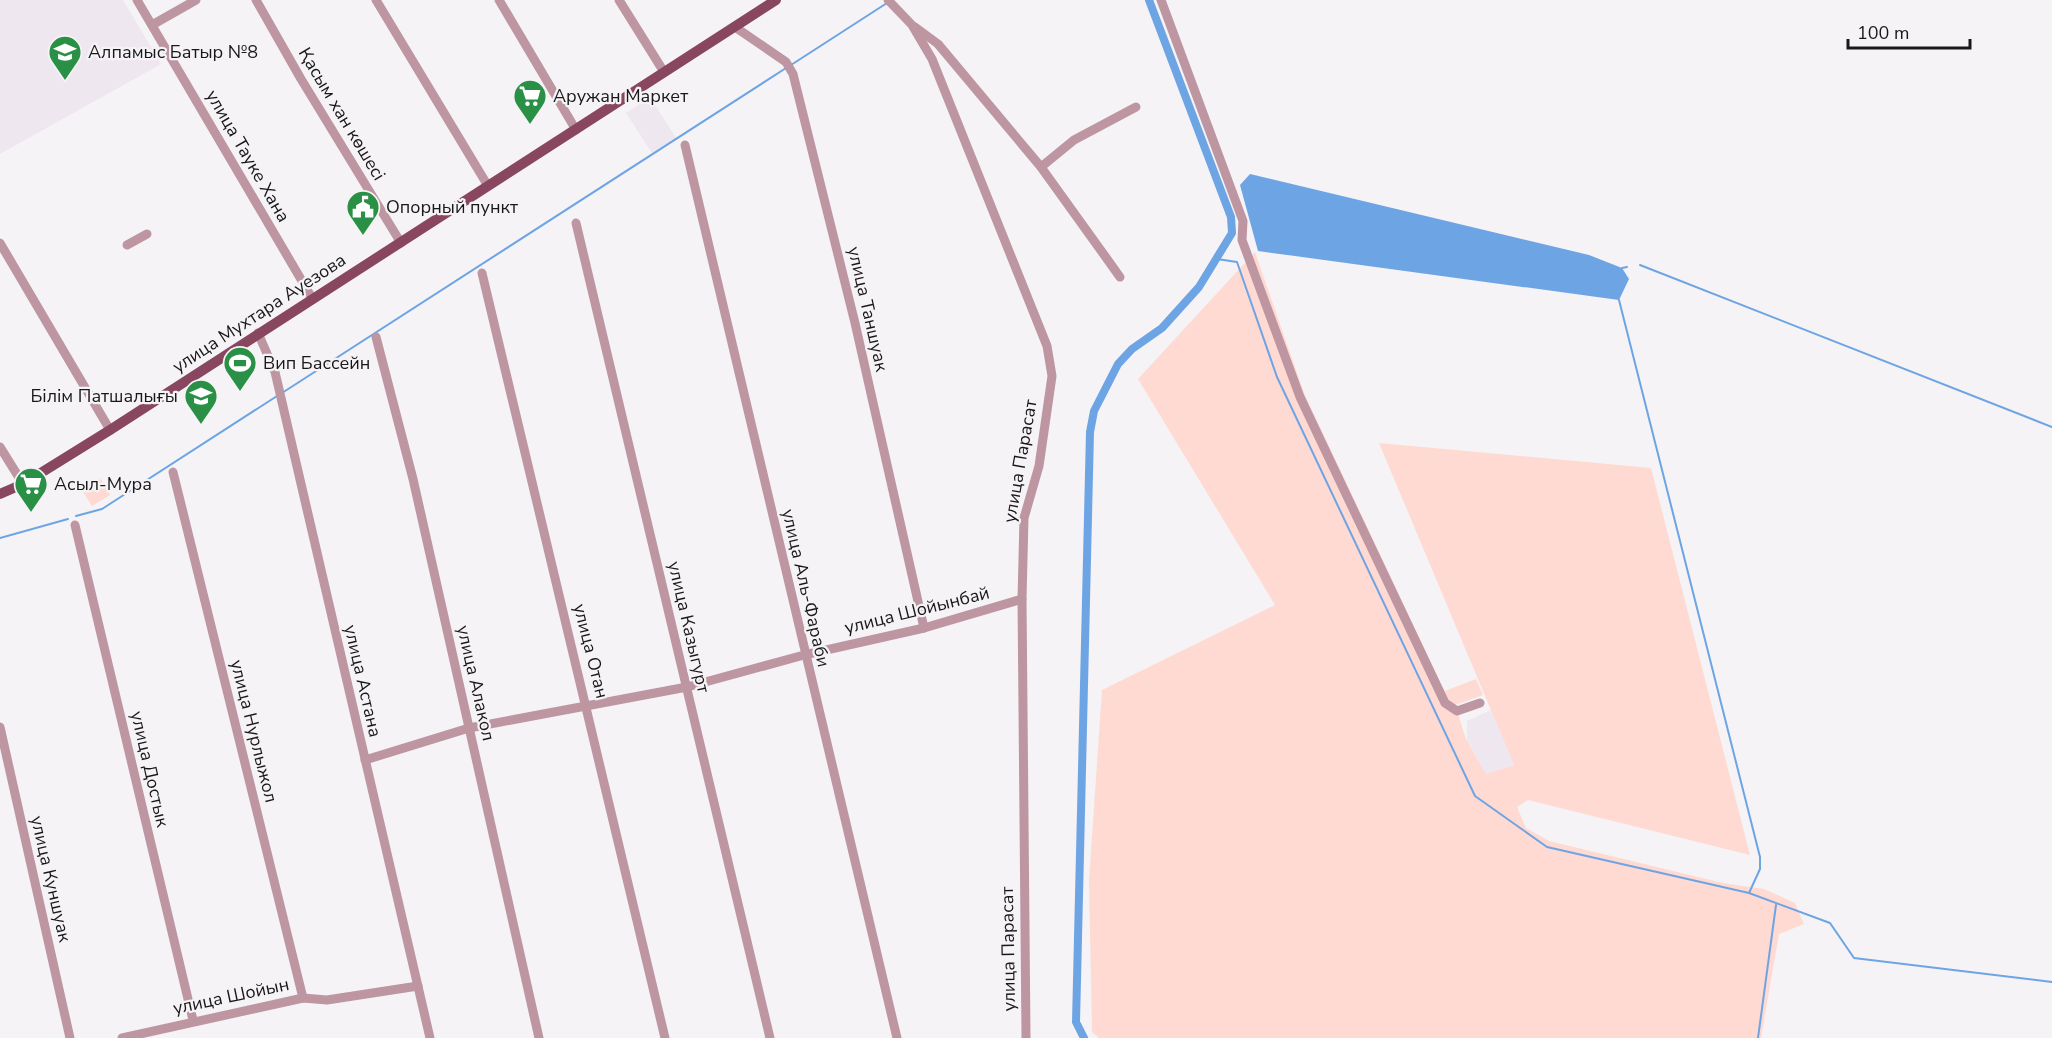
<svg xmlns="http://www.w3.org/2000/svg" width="2052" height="1038" viewBox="0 0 2052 1038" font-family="'Nunito Sans',sans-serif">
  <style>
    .built { fill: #efe7f0 }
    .green { fill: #ffdad2 }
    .water { fill: #6da4e4 }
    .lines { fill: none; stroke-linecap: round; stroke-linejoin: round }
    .stream { stroke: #6da4e4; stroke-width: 2 }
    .canal { stroke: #6da4e4; stroke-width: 8 }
    .minor { stroke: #bd96a2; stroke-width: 9 }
    .major { stroke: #88475f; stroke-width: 10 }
    .labels { text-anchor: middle; stroke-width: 4.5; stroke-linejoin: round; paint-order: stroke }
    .poi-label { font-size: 18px; fill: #191819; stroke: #f5f3f6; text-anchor: start }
    .street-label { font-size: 18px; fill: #191819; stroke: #f5f3f6 }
  </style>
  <rect width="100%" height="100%" fill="#f5f3f6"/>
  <!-- built -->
  <g class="built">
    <path d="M 0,0 L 123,0 L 161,64 L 0,154 Z"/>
    <path d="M 650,97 L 676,138 L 652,153 L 626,113 Z"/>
    <path d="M 1491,710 L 1514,765 L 1486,774 L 1467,740 L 1467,721 Z"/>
  </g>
  <!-- green -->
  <g class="green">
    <path d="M 1255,252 L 1304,393 L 1442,686 L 1445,691 L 1476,679 L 1483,695 L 1455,705 L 1466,739 L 1486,774 L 1514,765 L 1379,443 L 1651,468 L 1750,855 L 1528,800 L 1517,807 L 1526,828 L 1549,841 L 1723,883 L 1764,889 L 1795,903 L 1804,924 L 1779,934 L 1761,1038 L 1099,1038 L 1092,1032 L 1089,881 L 1102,690 L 1275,605 L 1138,379 Z"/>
    <path d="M 101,479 L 110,495 L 92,506 L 82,490 Z"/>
  </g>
  <!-- water -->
  <path class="water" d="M 1250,174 L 1589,255 L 1622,268 L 1629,279 L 1619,300 L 1258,251 L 1240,185 Z"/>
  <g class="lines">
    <!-- stream -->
    <g class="stream">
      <path d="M 791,65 L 887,3"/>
      <path d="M 1217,259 L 1237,262 L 1277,377 L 1475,796 L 1547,847 L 1749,893 L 1830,923 L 1854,958 L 2052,982"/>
      <path d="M 1640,265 L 2052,427"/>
      <path d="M 1622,268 L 1627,267"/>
      <path d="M 1619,300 L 1760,857 L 1760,869 L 1749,893"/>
      <path d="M 282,393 L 786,68"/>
      <path d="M 76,516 L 102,509 L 277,396"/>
      <path d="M 0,538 L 68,519"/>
      <path d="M 1758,1038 L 1776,905"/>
    </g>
    <!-- canal -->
    <path class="canal" d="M 1084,1038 L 1076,1022 L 1090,432 L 1094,411 L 1118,364 L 1132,349 L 1162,328 L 1199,287 L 1232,233 L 1231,217 L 1149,0"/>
    <!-- minor -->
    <g class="minor">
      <path d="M 137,0 L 312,298"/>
      <path d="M 256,0 L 301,79 L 401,243"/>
      <path d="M 376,0 L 488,186"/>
      <path d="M 499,0 L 576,130"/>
      <path d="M 619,0 L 664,72"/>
      <path d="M 888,0 L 912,25 L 932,59 L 1047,346 L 1052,376 L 1039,466 L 1024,518 L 1022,599 L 1026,1038"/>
      <path d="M 1161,0 L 1243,221 L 1242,240 L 1300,397 L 1445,703 L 1457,711 L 1480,703"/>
      <path d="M 152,25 L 196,0"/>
      <path d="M 735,27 L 786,62 L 793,74 L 855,323 L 924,628"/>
      <path d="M 915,27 L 938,44 L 1041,167 L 1120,277"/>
      <path d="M 685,145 L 897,1038"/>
      <path d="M 1041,167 L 1074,140 L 1136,107"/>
      <path d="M 576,223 L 770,1038"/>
      <path d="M 0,243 L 110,430"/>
      <path d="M 127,245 L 147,234"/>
      <path d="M 482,273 L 665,1038"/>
      <path d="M 258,333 L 275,372 L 430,1038"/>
      <path d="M 376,337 L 413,479 L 539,1038"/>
      <path d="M 0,447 L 23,484"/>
      <path d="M 173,472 L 303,998"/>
      <path d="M 75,525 L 193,1020"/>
      <path d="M 0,727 L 70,1038"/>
      <path d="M 365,760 L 469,728 L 687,687 L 804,655 L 924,628 L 1022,599"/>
      <path d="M 122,1038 L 303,998 L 327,1000 L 418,986"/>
    </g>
    <!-- major -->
    <path class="major" d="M 0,494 L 23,484 L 110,430 L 776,0"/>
  </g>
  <!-- icons -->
  <defs>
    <symbol id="school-pin" viewBox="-11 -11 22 30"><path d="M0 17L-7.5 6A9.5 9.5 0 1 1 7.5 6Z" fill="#299046" stroke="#f5f3f6"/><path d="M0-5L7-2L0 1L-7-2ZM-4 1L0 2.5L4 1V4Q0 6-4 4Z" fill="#fff"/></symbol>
    <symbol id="supermarket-pin" viewBox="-11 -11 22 30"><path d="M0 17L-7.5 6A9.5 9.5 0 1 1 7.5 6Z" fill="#299046" stroke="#f5f3f6"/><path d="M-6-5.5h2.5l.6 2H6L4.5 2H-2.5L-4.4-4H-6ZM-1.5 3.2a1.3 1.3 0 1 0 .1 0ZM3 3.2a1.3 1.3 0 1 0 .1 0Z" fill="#fff"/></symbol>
    <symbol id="civic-pin" viewBox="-11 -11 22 30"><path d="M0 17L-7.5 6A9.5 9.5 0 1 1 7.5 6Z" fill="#299046" stroke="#f5f3f6"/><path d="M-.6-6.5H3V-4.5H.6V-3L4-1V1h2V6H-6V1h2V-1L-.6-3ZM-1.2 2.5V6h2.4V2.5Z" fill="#fff"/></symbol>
    <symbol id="stadium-pin" viewBox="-11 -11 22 30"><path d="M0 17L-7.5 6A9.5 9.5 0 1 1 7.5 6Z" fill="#299046" stroke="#f5f3f6"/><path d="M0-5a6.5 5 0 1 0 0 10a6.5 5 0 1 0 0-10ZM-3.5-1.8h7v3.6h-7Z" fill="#fff"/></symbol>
  </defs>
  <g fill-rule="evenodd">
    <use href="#school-pin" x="46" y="33" width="38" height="52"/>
    <use href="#supermarket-pin" x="511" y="77" width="38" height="52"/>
    <use href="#civic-pin" x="344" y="188" width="38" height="52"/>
    <use href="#stadium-pin" x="221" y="344" width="38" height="52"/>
    <use href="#school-pin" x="182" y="377" width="38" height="52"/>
    <use href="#supermarket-pin" x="12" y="465" width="38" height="52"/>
  </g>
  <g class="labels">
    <!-- poi labels -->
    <g class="poi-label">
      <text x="88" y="58">Алпамыс Батыр №8</text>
      <text x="553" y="102">Аружан Маркет</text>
      <text x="386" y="213">Опорный пункт</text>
      <text x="263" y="369">Вип Бассейн</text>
      <text x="178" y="402" text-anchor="end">Білім Патшалығы</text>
      <text x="54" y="490">Асыл-Мура</text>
    </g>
    <!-- street labels -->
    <g class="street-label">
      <text transform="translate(342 114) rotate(59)" y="6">Қасым хан көшесі</text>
      <text transform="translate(248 156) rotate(60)" y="6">улица Тауке Хана</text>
      <text transform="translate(868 309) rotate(77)" y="6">улица Таншуак</text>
      <text transform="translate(259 313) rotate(-33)" y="6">улица Мухтара Ауезова</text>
      <text transform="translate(1020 461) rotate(-80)" y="6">улица Парасат</text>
      <text transform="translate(806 588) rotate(77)" y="6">улица Аль-Фараби</text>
      <text transform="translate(917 610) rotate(-14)" y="6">улица Шойынбай</text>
      <text transform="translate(689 627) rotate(77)" y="6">улица Казыгурт</text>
      <text transform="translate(591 651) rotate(76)" y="6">улица Отан</text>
      <text transform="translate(363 681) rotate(77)" y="6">улица Астана</text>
      <text transform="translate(476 683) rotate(77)" y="6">улица Алакол</text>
      <text transform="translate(254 731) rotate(76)" y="6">улица Нурлыжол</text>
      <text transform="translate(150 769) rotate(77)" y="6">улица Достык</text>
      <text transform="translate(51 879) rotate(77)" y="6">улица Куншуак</text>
      <text transform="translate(1008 949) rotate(-91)" y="6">улица Парасат</text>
      <text transform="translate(231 996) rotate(-12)" y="6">улица Шойын</text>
    </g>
  </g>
  <!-- scale -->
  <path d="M1848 39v9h122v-9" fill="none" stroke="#191819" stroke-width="3"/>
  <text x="1857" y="39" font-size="18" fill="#191819" stroke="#f5f3f6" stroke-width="4.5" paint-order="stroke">100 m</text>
</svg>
